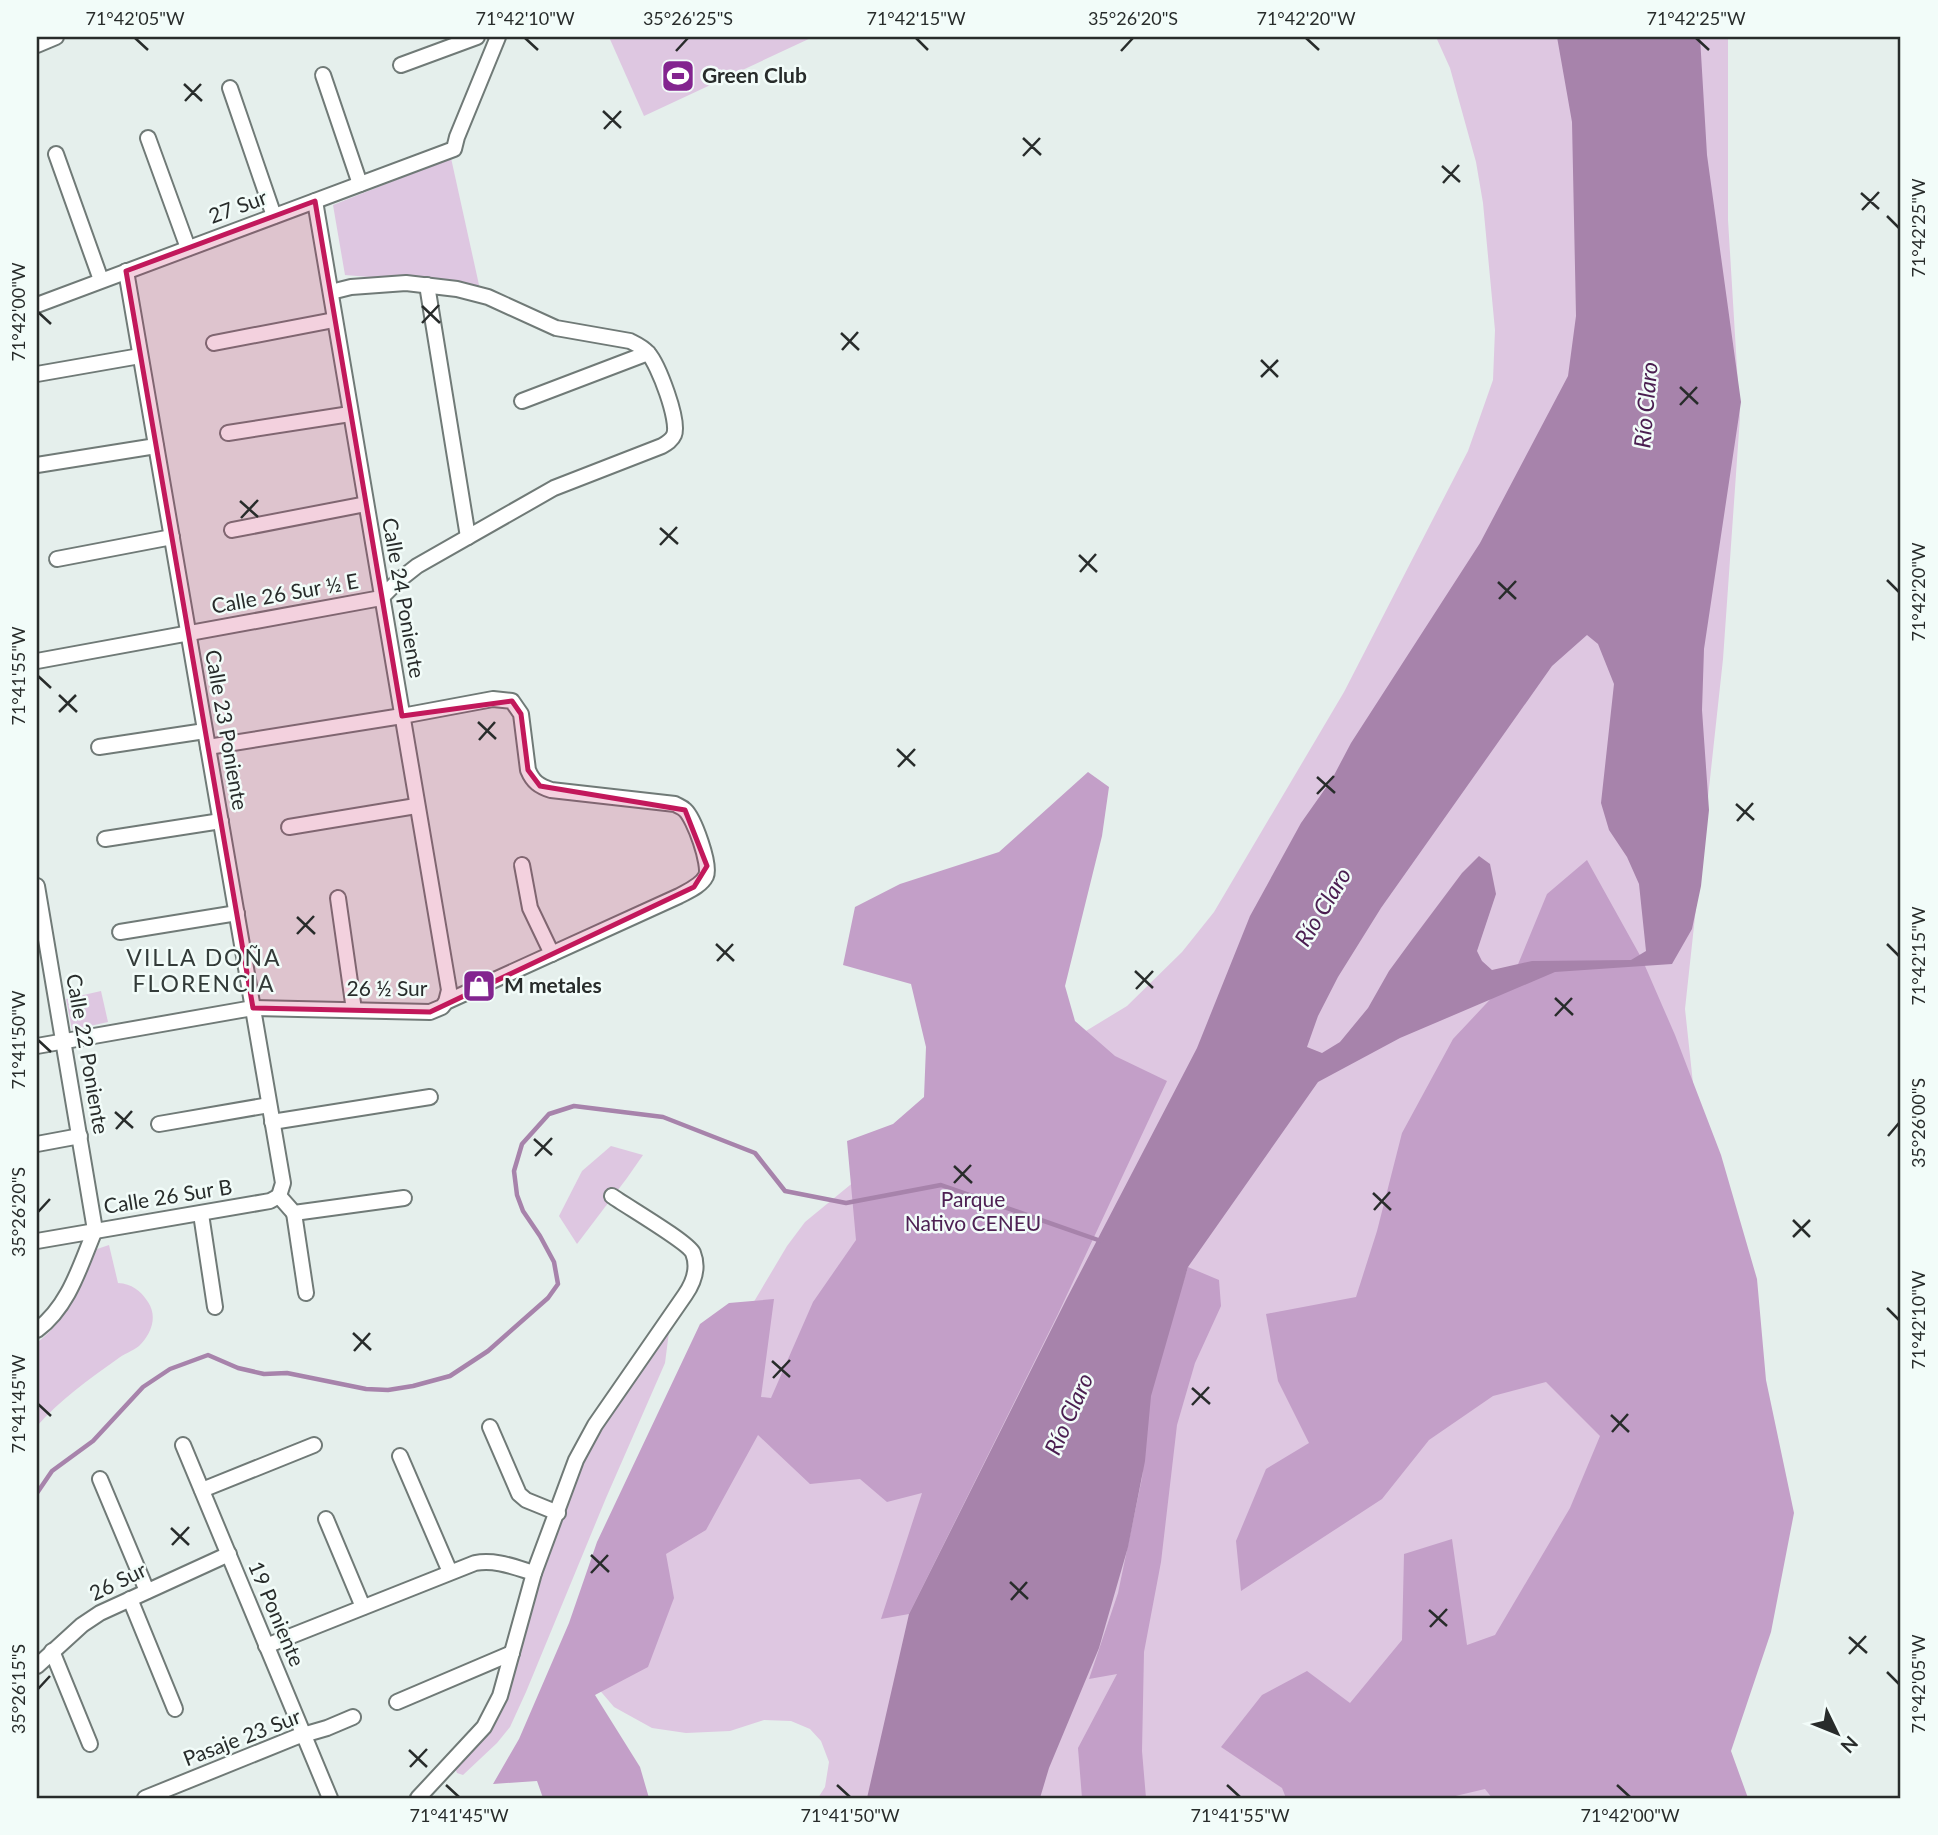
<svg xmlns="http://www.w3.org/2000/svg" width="1938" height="1835" viewBox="0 0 1938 1835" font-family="Lato,sans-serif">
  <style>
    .green { fill: #dec7e1 }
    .forest { fill: #c39fc8 }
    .water { fill: #a783ab; fill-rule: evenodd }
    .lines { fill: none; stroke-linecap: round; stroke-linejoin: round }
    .stream { stroke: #a783ab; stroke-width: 4.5 }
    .minor-casing { stroke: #707a77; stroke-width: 18 }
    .minor { stroke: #fff; stroke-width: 14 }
    .marked { fill: #c2185b; fill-opacity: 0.2; stroke: #c2185b; stroke-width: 5; stroke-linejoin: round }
    .ticks { fill: none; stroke: #282c2b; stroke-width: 2.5 }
    .labels { text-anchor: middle; stroke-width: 5; stroke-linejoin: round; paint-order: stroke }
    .poi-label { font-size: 21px; font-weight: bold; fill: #282c2b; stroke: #f2fcf9; text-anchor: start }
    .street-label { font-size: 21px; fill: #282c2b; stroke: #f2fcf9 }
    .park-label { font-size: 21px; fill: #4d2053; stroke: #f2fcf9 }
    .water-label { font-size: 23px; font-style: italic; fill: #4a1d50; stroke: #f2fcf9 }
    .neighbourhood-label { font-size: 23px; letter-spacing: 2px; fill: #333b39; stroke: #f2fcf9 }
    .neatline { fill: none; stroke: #282c2b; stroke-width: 2.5 }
    .ticks-label { font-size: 18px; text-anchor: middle; fill: #282c2b }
  </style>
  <rect width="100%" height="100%" fill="#e5efec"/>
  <!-- green -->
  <g class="green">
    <path d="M 609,37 L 813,37 L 644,116 Z"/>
    <path d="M 1436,37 L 1728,37 L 1728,220 L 1740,417 L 1723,659 L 1685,1009 L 1699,1139 L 1724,1798 L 818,1798 L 825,1787 L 829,1762 L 821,1741 L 810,1729 L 791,1721 L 764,1720 L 730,1731 L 686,1733 L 652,1728 L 614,1707 L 591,1680 L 692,1406 L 787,1246 L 805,1222 L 900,1144 L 1127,1006 L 1182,952 L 1214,912 L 1344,692 L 1468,451 L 1493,380 L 1495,330 L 1483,203 L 1476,162 L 1450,68 Z"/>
    <path d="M 451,158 L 481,294 L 417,281 L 345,275 L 333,205 Z"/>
    <path d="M 101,991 L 108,1022 L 72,1030 L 66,999 Z"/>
    <path d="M 611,1146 L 643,1155 L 627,1178 L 577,1244 L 559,1216 L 582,1171 Z"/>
    <path d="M 109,1245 L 118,1283 C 132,1284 140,1290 148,1302 C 158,1317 151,1334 139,1346 C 133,1351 123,1354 116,1360 C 88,1380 60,1400 37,1426 L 37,1343 C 69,1317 80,1286 97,1249 Z"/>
    <path d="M 669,1332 L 665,1363 L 606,1498 L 526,1692 L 510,1727 L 497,1743 L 463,1775 L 457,1773 L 455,1768 L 487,1736 L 502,1707 L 542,1563 L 580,1461 L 600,1424 Z"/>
  </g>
  <!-- forest -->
  <g class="forest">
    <path d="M 1088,772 L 1109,787 L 1102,836 L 1065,986 L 1075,1021 L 1115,1056 L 1167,1081 L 1058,1314 L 909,1614 L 881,1619 L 922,1493 L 887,1502 L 860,1479 L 810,1484 L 758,1435 L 706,1530 L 666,1554 L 674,1598 L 648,1667 L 595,1695 L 640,1767 L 649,1798 L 543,1798 L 537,1781 L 493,1784 L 519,1739 L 569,1623 L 597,1542 L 700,1324 L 729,1303 L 774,1299 L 761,1397 L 771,1398 L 813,1302 L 856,1240 L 847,1141 L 893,1124 L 924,1097 L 926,1047 L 911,984 L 843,965 L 855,907 L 900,884 L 999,852 Z"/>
    <path d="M 1587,860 L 1642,959 L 1675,1035 L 1721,1155 L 1757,1279 L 1766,1380 L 1794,1513 L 1771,1632 L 1731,1751 L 1748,1798 L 1492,1798 L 1485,1789 L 1447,1798 L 1286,1798 L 1282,1788 L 1221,1747 L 1262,1695 L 1307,1671 L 1350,1703 L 1402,1640 L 1404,1554 L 1452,1539 L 1467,1645 L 1495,1635 L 1570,1508 L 1600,1436 L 1546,1382 L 1493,1396 L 1429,1440 L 1382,1499 L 1241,1591 L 1236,1541 L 1266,1469 L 1309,1443 L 1278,1381 L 1266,1314 L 1356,1297 L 1377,1231 L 1402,1133 L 1453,1039 L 1514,974 L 1547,894 Z"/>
    <path d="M 1188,1267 L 1219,1280 L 1221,1306 L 1195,1363 L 1177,1425 L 1161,1562 L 1144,1652 L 1142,1751 L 1146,1798 L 1082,1798 L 1078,1748 L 1117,1674 L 1089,1679 L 1118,1593 L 1142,1478 L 1152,1378 Z"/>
  </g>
  <!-- water -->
  <path class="water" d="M 1557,37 L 1700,37 L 1707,155 L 1741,402 L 1704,649 L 1702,710 L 1709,810 L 1701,886 L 1692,929 L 1672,964 L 1555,972 L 1400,1038 L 1318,1082 L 1188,1267 L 1151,1396 L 1145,1461 L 1128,1547 L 1099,1648 L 1049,1768 L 1040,1798 L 966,1798 L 961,1796 L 959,1798 L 867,1798 L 909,1614 L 1067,1298 L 1197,1048 L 1250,916 L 1301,823 L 1332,779 L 1351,743 L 1480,543 L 1568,376 L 1576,316 L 1572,122 ZM 1587,635 L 1598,644 L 1614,684 L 1601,803 L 1609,830 L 1627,857 L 1639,884 L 1646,951 L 1631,960 L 1532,961 L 1492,970 L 1482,961 L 1477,951 L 1496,894 L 1490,864 L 1479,856 L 1462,873 L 1411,941 L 1389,971 L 1368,1008 L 1340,1042 L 1322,1053 L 1307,1047 L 1318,1016 L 1338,977 L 1381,908 L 1552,666 Z"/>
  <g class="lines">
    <!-- stream -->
    <path class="stream" d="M 37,1493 L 52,1471 L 93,1441 L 143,1387 L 170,1369 L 208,1355 L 238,1368 L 264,1374 L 287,1373 L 366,1389 L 388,1390 L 413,1386 L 450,1376 L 488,1351 L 548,1298 L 558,1284 L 554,1262 L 540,1236 L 523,1211 L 517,1195 L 514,1171 L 522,1144 L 549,1114 L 574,1106 L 663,1117 L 755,1153 L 785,1191 L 846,1203 L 941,1185 L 1101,1241"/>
    <defs>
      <g id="minor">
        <path d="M 37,45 L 56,37"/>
        <path d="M 401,65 L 477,37"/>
        <path d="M 323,75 L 360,184"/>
        <path d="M 230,88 L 274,216"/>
        <path d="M 148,138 L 188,248"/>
        <path d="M 56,154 L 101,280"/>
        <path d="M 315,201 L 449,990 L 446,1002"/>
        <path d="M 126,271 L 283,1183 L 279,1196"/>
        <path d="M 427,285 L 468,537"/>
        <path d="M 37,305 L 454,149 L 457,137 L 498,37"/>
        <path d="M 214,343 L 334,320"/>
        <path d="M 37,374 L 140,356"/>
        <path d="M 522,401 L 648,353"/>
        <path d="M 228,433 L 350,414"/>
        <path d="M 37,465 L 156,446"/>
        <path d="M 232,530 L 366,504"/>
        <path d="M 57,559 L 172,537"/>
        <path d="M 37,661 L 381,598 L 398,581 L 417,566 L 554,488 L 662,446 C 667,443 672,440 674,435 C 680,421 658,364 648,353 C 643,347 636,344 630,341 L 556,328 L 488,297 L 457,289 L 406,283 L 351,287 L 331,292"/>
        <path d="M 99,747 L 205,731"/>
        <path d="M 289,827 L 416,806"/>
        <path d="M 105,839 L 221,821"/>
        <path d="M 522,865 L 530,908 L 552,954"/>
        <path d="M 37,886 L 95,1230"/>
        <path d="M 338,898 L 354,1010"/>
        <path d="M 120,932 L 237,913"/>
        <path d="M 37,1046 L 253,1008 L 430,1012 L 442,1007 L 446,1002 L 679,896 C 688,891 701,886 706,876 C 711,865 694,818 685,810 C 682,807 678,806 675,804 L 551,790 C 539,786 533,782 528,770 L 521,714 L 512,701 L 493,699 L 402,716 L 208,747"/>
        <path d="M 272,1122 L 430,1097"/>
        <path d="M 159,1124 L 269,1105"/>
        <path d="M 37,1144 L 80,1136"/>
        <path d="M 279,1196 L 294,1213 L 404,1198"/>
        <path d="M 294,1213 L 306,1293"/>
        <path d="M 201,1214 L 215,1307"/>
        <path d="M 37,1241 L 270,1201 L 279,1196"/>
        <path d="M 37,1330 C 69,1306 80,1266 95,1230"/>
        <path d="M 490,1427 L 519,1494 L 526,1500 L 558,1513"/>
        <path d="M 183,1445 L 330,1798"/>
        <path d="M 400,1456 L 450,1572"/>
        <path d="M 100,1479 L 147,1591"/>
        <path d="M 202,1490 L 314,1445"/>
        <path d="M 326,1519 L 363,1607"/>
        <path d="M 130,1599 L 175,1709"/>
        <path d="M 266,1646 L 475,1563 C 495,1559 514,1567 534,1573"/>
        <path d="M 52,1651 L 90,1744"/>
        <path d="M 37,1666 L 82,1625 L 100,1613 L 229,1554"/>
        <path d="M 397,1702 L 512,1653"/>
        <path d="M 145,1798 L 296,1737 L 327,1728 L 353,1717"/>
        <path d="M 418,1798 L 484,1727 L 500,1696 L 534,1573 L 576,1460 L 595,1425 L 685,1295 C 694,1282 699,1268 693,1253 C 688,1242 626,1206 612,1196"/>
      </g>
    </defs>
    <!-- minor casing -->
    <use href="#minor" class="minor-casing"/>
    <!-- minor -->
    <use href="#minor" class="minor"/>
  </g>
  <!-- marked area -->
  <path class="marked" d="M 315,201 L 402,716 L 512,701 L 521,714 L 528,770 L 540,786 L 685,810 L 707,866 L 694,887 L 430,1012 L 253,1008 L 126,271 Z"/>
  <!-- ticks -->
  <path class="ticks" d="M 135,38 L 148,50M 525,38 L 538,50M 916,38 L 928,50M 1306,38 L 1319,50M 1696,38 L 1709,50M 676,51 L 688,38M 1121,51 L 1133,38M 184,84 L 202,101M 185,101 L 201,84M 603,111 L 621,128M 604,129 L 621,111M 1023,138 L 1041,155M 1023,156 L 1040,138M 1442,166 L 1460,182M 1443,183 L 1459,165M 1861,193 L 1879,209M 1862,210 L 1879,192M 1887,216 L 1899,228M 422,306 L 440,323M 38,312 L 51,324M 422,323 L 439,305M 841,333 L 859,350M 842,350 L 858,332M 1261,360 L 1278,377M 1261,377 L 1278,360M 1680,387 L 1698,404M 1680,405 L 1697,387M 240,501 L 258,517M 241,518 L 258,500M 660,528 L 678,544M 660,545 L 677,527M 1079,555 L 1097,572M 1080,572 L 1096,554M 1887,580 L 1899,592M 1498,582 L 1516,599M 1499,599 L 1516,581M 38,676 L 51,688M 59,695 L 77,712M 59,712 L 76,695M 478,722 L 496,739M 479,740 L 495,722M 897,749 L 915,766M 898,767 L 915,749M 1317,777 L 1335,793M 1317,794 L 1334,776M 1736,804 L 1754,820M 1737,821 L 1753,803M 297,917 L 315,934M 297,934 L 314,916M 716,944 L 734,961M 1887,944 L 1899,956M 717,961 L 733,944M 1135,971 L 1153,988M 1136,989 L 1153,971M 1555,998 L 1573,1015M 1555,1016 L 1572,998M 38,1040 L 51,1052M 115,1112 L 133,1128M 116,1129 L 132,1111M 1888,1136 L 1899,1123M 534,1139 L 552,1155M 535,1156 L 552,1138M 954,1166 L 972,1183M 954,1183 L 971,1165M 1373,1193 L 1391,1210M 1374,1210 L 1390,1192M 38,1212 L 50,1199M 1793,1220 L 1810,1237M 1793,1237 L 1810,1220M 1887,1308 L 1899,1320M 353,1333 L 371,1350M 354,1351 L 370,1333M 772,1361 L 790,1377M 773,1378 L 790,1360M 1192,1388 L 1210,1404M 38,1404 L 51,1416M 1192,1405 L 1209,1387M 1611,1415 L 1629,1432M 1612,1432 L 1628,1414M 171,1528 L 189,1545M 172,1545 L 189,1527M 591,1555 L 609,1572M 591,1573 L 608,1555M 1010,1582 L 1028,1599M 1011,1600 L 1027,1582M 1429,1610 L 1447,1626M 1430,1627 L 1447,1609M 1849,1637 L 1867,1653M 1849,1654 L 1866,1636M 1887,1672 L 1899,1684M 38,1689 L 50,1676M 409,1750 L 427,1767M 410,1767 L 427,1749M 446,1785 L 459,1797M 837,1785 L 850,1797M 1227,1785 L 1240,1797M 1617,1785 L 1630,1797"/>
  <!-- icons -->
  <defs>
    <symbol id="stadium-square" viewBox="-11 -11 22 22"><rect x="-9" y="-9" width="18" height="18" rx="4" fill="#83248f" stroke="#f2fcf9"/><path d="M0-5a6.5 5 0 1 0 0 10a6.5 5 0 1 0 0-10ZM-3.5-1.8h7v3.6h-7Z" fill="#fff"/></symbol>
    <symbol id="shop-square" viewBox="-11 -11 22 22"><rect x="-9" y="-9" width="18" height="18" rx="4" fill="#83248f" stroke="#f2fcf9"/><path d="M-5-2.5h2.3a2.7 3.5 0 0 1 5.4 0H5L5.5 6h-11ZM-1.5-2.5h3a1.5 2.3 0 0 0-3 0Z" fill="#fff"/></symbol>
  </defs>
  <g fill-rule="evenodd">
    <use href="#stadium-square" x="659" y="57" width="38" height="38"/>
    <use href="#shop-square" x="460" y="967" width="38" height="38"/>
  </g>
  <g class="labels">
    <!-- poi labels -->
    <g class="poi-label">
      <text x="702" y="83">Green Club</text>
      <text x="504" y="993">M metales</text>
    </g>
    <!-- street labels -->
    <g class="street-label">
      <text transform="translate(238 207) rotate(-20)" y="7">27 Sur</text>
      <text transform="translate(285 594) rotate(-10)" y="7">Calle 26 Sur ½ E</text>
      <text transform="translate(403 598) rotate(80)" y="7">Calle 24 Poniente</text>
      <text transform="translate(226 730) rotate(80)" y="7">Calle 23 Poniente</text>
      <text x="387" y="996">26 ½ Sur</text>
      <text transform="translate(87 1054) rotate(80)" y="7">Calle 22 Poniente</text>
      <text transform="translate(168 1197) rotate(-9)" y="7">Calle 26 Sur B</text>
      <text transform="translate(118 1582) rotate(-26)" y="7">26 Sur</text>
      <text transform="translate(276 1614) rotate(67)" y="7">19 Poniente</text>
      <text transform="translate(242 1738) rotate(-21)" y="7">Pasaje 23 Sur</text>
    </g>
    <!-- park labels -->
    <g class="park-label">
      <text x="973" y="1207">Parque<tspan x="973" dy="24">Nativo CENEU</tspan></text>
    </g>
    <!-- water labels -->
    <g class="water-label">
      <text transform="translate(1646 405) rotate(-85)" y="8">Río Claro</text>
      <text transform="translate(1323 907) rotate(-59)" y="8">Río Claro</text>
      <text transform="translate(1069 1414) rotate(-66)" y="8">Río Claro</text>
    </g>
    <!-- neighbourhood labels -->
    <g class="neighbourhood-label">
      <text x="204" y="966">VILLA DOÑA<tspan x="204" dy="26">FLORENCIA</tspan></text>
    </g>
  </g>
  <!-- border -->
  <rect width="1938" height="1835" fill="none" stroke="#f2fcf9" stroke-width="77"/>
  <!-- north arrow -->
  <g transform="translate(1837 1733) rotate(133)" stroke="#f2fcf9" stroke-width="5" paint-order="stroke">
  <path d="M0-5L12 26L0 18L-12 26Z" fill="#282c2b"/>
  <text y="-10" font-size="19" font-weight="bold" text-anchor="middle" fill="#282c2b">N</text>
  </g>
  <rect x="38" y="38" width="1861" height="1759" class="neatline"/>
  <g class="ticks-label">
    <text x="135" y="25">71°42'05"W</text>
    <text x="525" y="25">71°42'10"W</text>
    <text x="688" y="25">35°26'25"S</text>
    <text x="916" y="25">71°42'15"W</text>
    <text x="1133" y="25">35°26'20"S</text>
    <text x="1306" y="25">71°42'20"W</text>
    <text x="1696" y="25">71°42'25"W</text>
    <text transform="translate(1919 228) rotate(-90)" y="6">71°42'25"W</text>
    <text transform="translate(19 312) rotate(-90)" y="6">71°42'00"W</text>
    <text transform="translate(1919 592) rotate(-90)" y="6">71°42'20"W</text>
    <text transform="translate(19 676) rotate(-90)" y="6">71°41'55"W</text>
    <text transform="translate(1919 956) rotate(-90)" y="6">71°42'15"W</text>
    <text transform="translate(19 1040) rotate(-90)" y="6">71°41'50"W</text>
    <text transform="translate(1919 1123) rotate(-90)" y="6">35°26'00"S</text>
    <text transform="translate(19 1212) rotate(-90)" y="6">35°26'20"S</text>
    <text transform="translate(1919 1320) rotate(-90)" y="6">71°42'10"W</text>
    <text transform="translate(19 1404) rotate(-90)" y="6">71°41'45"W</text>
    <text transform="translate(1919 1684) rotate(-90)" y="6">71°42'05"W</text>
    <text transform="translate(19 1689) rotate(-90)" y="6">35°26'15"S</text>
    <text x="459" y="1822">71°41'45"W</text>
    <text x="850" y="1822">71°41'50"W</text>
    <text x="1240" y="1822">71°41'55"W</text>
    <text x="1630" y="1822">71°42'00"W</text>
  </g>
</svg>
